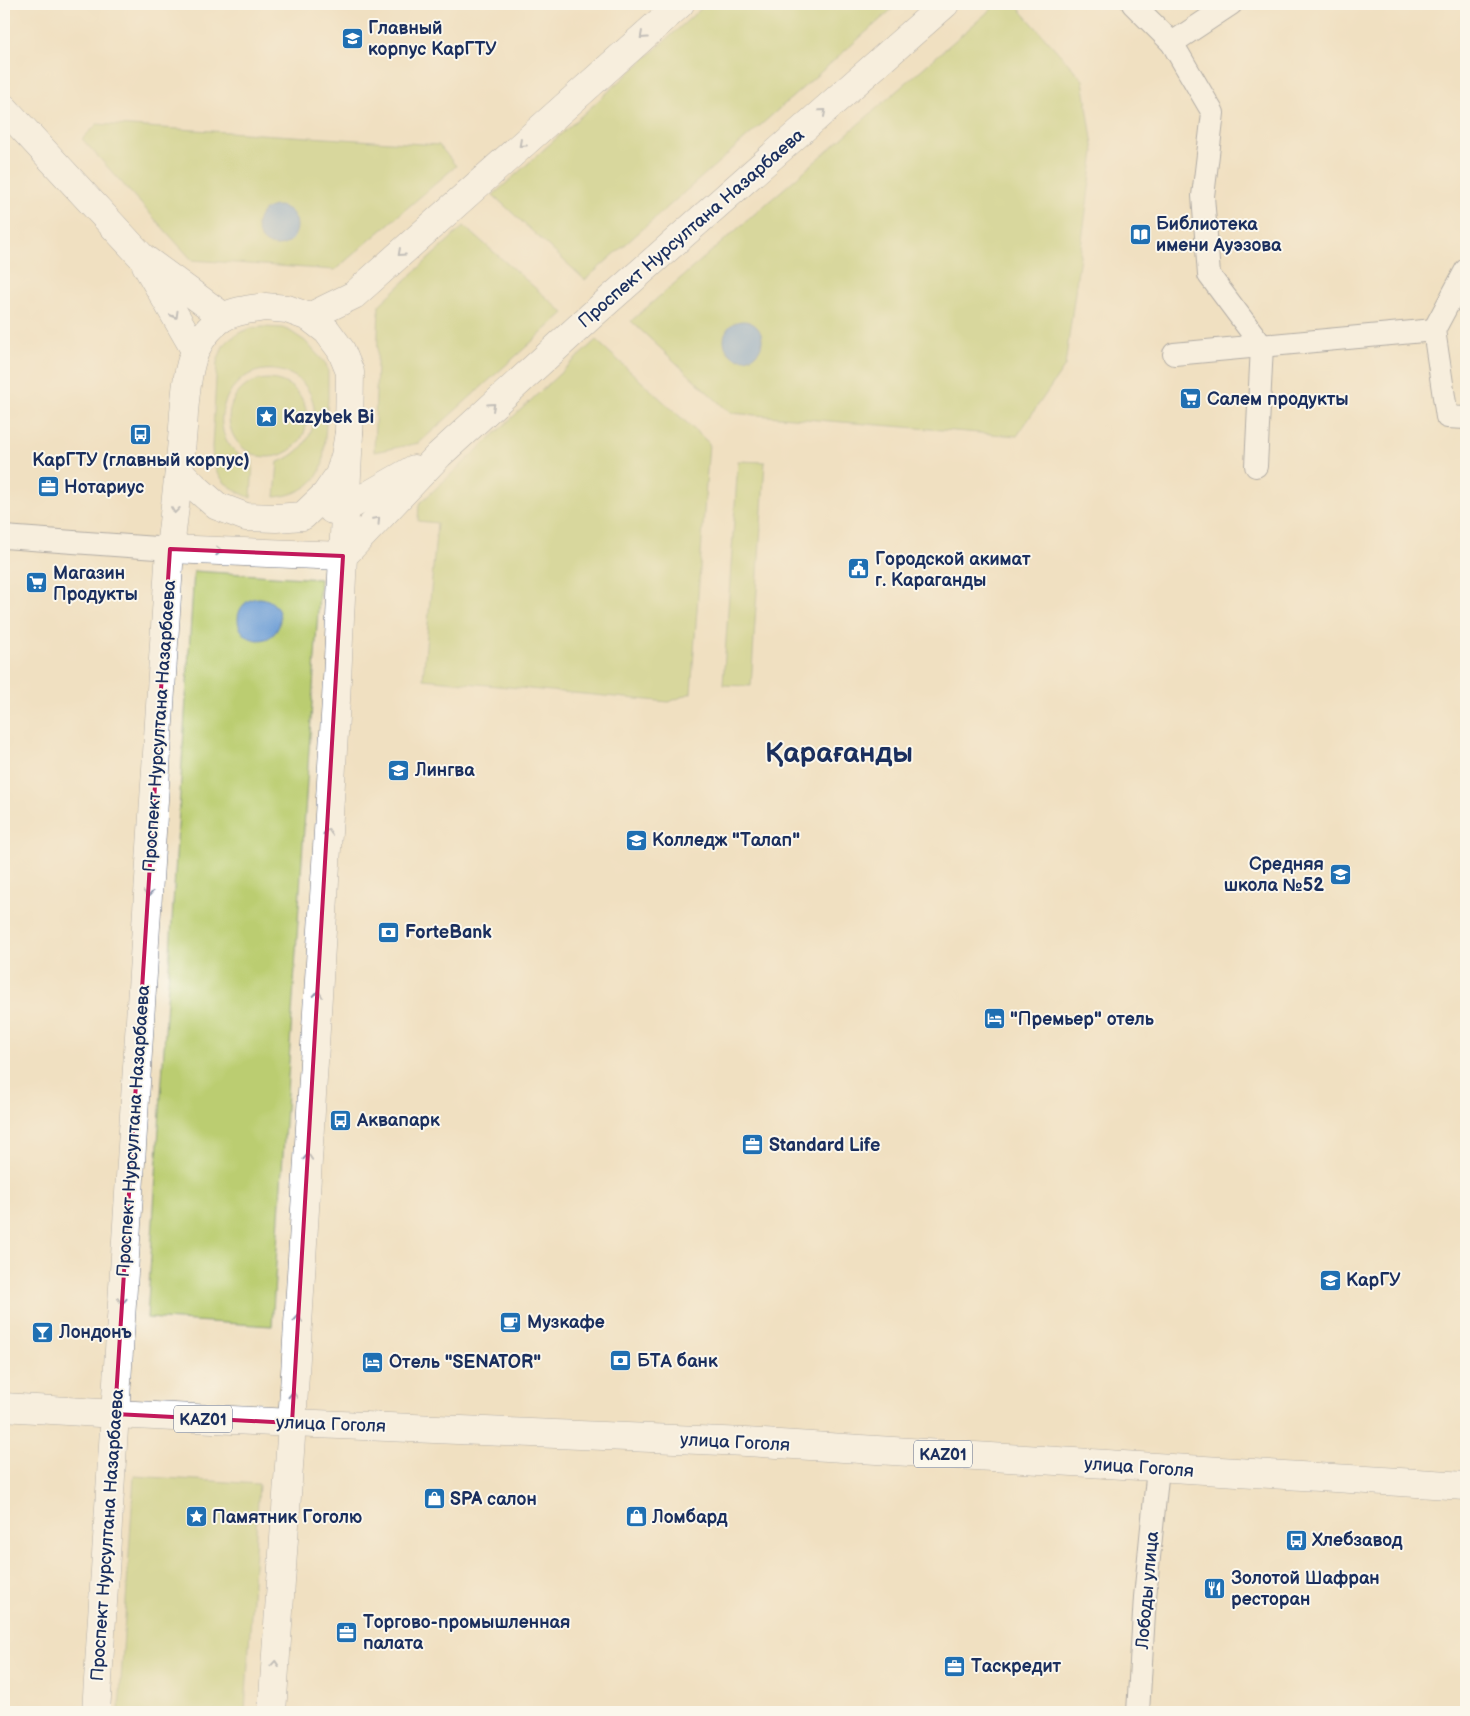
<svg xmlns="http://www.w3.org/2000/svg" width="1470" height="1716" viewBox="0 0 1470 1716" font-family="'Balsamiq Sans',sans-serif">
  <style>
    .green { fill: #bbcd71; stroke: #6b7e68 }
    .water { fill: #6b9cd5; stroke: #43669a }
    .lines { fill: none; stroke-linecap: round; stroke-linejoin: round }
    .minor-casing { stroke: #666d81; stroke-width: 24 }
    .major-casing { stroke: #666d81; stroke-width: 29 }
    .highway-casing { stroke: #666d81; stroke-width: 29 }
    .minor { stroke: #fff; stroke-width: 22 }
    .major { stroke: #fff; stroke-width: 28 }
    .highway { stroke: #fff; stroke-width: 28 }
    .oneway { stroke: #8d97ae }
    .marked { fill: none; stroke: #c2185b; stroke-width: 4; stroke-linejoin: round }
    .labels { text-anchor: middle; stroke-width: 4; stroke-linejoin: round; paint-order: stroke }
    .shield { fill: #fbf7ec; stroke: #5e6b89; stroke-width: 1 }
    .shield-label { font-size: 16px; font-weight: bold; fill: #1b2f5e }
    .poi-label { font-size: 18px; font-weight: bold; fill: #1b2f5e; stroke: #fbf7ec; text-anchor: start }
    .street-label { font-size: 18px; fill: #1b2f5e; stroke: #fbf7ec }
    .town-label { font-size: 28px; font-weight: bold; fill: #1b2f5e; stroke: #fbf7ec }
  </style>
  <rect width="100%" height="100%" fill="#fbf7ec"/>
  <filter id="ink" filterUnits="userSpaceOnUse"><feTurbulence type="fractalNoise" baseFrequency=".02" numOctaves="2"/><feDisplacementMap in="SourceGraphic" scale="10" xChannelSelector="R" yChannelSelector="G"/><feConvolveMatrix kernelMatrix="1 2 1 2 8 2 1 2 1" color-interpolation-filters="sRGB"/></filter>
  <filter id="wash" filterUnits="userSpaceOnUse"><feTurbulence type="fractalNoise" baseFrequency=".0096" numOctaves="4" result="noise"/><feDisplacementMap in="SourceGraphic" scale="20" xChannelSelector="R" yChannelSelector="G"/><feGaussianBlur stdDeviation="1.12" result="paint"/><feColorMatrix in="noise" values="0 0 0 0 0 0 0 0 0 0 0 0 0 0 0 0 0 1.4 0 .05"/><feComposite in="paint" operator="in"/></filter>
  <g filter="url(#wash)">
    <rect width="100%" height="100%" fill="#f0e0c1"/>
    <!-- green -->
    <g class="green">
      <path d="M 706,4 L 898,4 L 585,280 L 493,195 Z"/>
      <path d="M 997,4 L 1015,4 L 1083,80 L 1094,152 L 1065,366 L 1017,436 L 730,413 L 631,321 Z"/>
      <path d="M 97,124 L 439,145 L 456,166 L 335,270 L 192,260 L 82,139 Z"/>
      <path d="M 464,226 L 564,313 L 419,443 L 374,452 L 379,305 Z"/>
      <path d="M 263,327 L 282,328 L 290,331 L 305,341 L 326,364 L 328,371 L 328,399 L 323,463 C 317,485 297,495 275,497 L 278,462 C 327,447 327,376 275,370 C 222,364 198,444 253,461 L 251,498 L 238,492 L 225,483 L 218,474 L 213,462 L 212,447 L 217,362 L 223,346 L 229,340 L 239,333 L 251,328 Z"/>
      <path d="M 596,340 L 709,443 L 691,693 L 669,702 L 423,679 L 437,523 L 418,521 L 419,504 Z"/>
      <circle cx="268" cy="418" r="39"/>
      <path d="M 738,461 L 765,462 L 751,686 L 723,685 Z"/>
      <path d="M 194,571 L 320,579 L 272,1326 L 147,1318 Z"/>
      <path d="M 134,1476 L 259,1484 L 245,1712 L 119,1712 Z"/>
    </g>
    <!-- water -->
    <g class="water">
      <circle cx="277" cy="226" r="20"/>
      <circle cx="743" cy="340" r="19"/>
      <circle cx="259" cy="619" r="21"/>
    </g>
  </g>
  <g filter="url(#ink)">
    <g class="lines">
      <defs>
        <g id="minor">
          <path d="M 1133,4 L 1172,43 L 1213,113 L 1203,196 L 1209,275 L 1262,346 L 1256,466"/>
          <path d="M 1172,43 L 1231,4"/>
          <path d="M 1434,330 L 1466,270"/>
          <path d="M 1174,354 L 1434,330 L 1447,417 L 1466,418"/>
          <path d="M 4,537 L 170,549"/>
          <path d="M 1138,1712 L 1145,1597 L 1158,1468"/>
        </g>
        <g id="major">
          <path d="M 4,108 L 142,257 L 224,317"/>
          <path d="M 146,265 L 195,350"/>
          <path d="M 265,307 L 287,309 L 309,317 L 327,331 L 341,350 L 350,372 L 349,433 L 345,456 L 339,475 L 326,494 L 303,516 L 276,518 L 246,517 L 217,506 L 194,486 L 179,471 C 181,451 183,432 184,413 C 187,377 189,339 224,317 C 236,310 252,309 265,307 Z"/>
          <path d="M 309,317 L 354,295 L 680,4"/>
          <path d="M 332,510 L 346,508 L 414,469"/>
          <path d="M 170,549 L 343,556 L 439,455 L 592,315 L 945,4"/>
          <path d="M 96,1712 L 170,549 L 179,471"/>
          <path d="M 272,1712 L 292,1423 L 336,700 L 349,433"/>
        </g>
        <path id="highway" d="M 4,1407 L 115,1414 L 292,1423 L 746,1442 L 1466,1486"/>
      </defs>
      <!-- minor casing -->
      <use href="#minor" class="minor-casing"/>
      <!-- major casing -->
      <use href="#major" class="major-casing"/>
      <!-- highway casing -->
      <use href="#highway" class="highway-casing"/>
      <!-- minor -->
      <use href="#minor" class="minor"/>
      <!-- major -->
      <use href="#major" class="major"/>
      <!-- highway -->
      <use href="#highway" class="highway"/>
    </g>
    <!-- one-way arrows -->
    <defs><path id="oneway-chevron" d="M-2-3.5L2.5 0L-2 3.5" fill="none" stroke-width="1.6" stroke-linecap="round" stroke-linejoin="round" transform="scale(1.25)"/></defs>
    <g class="oneway">
      <use href="#oneway-chevron" transform="translate(643 36) rotate(138)"/>
      <use href="#oneway-chevron" transform="translate(823 112) rotate(-41)"/>
      <use href="#oneway-chevron" transform="translate(522 144) rotate(138)"/>
      <use href="#oneway-chevron" transform="translate(401 253) rotate(138)"/>
      <use href="#oneway-chevron" transform="translate(175 315) rotate(60)"/>
      <use href="#oneway-chevron" transform="translate(492 406) rotate(-42)"/>
      <use href="#oneway-chevron" transform="translate(175 510) rotate(97)"/>
      <use href="#oneway-chevron" transform="translate(377 520) rotate(-47)"/>
      <use href="#oneway-chevron" transform="translate(219 551) rotate(2)"/>
      <use href="#oneway-chevron" transform="translate(328 832) rotate(-86)"/>
      <use href="#oneway-chevron" transform="translate(148 894) rotate(94)"/>
      <use href="#oneway-chevron" transform="translate(318 994) rotate(-86)"/>
      <use href="#oneway-chevron" transform="translate(308 1157) rotate(-86)"/>
      <use href="#oneway-chevron" transform="translate(122 1301) rotate(94)"/>
      <use href="#oneway-chevron" transform="translate(298 1319) rotate(-86)"/>
      <use href="#oneway-chevron" transform="translate(293 1395) rotate(-87)"/>
      <use href="#oneway-chevron" transform="translate(275 1664) rotate(-86)"/>
    </g>
  </g>
  <!-- marked area -->
  <path d="M0 0H1470V1716H0ZM 170,549 L 343,556 L 292,1423 L 115,1414 Z" fill="#f0e0c1" fill-opacity=".55" fill-rule="evenodd"/>
  <path class="marked" d="M 170,549 L 343,556 L 292,1423 L 115,1414 Z"/>
  <!-- icons -->
  <defs>
    <symbol id="university-square" viewBox="-11 -11 22 22"><rect x="-9" y="-9" width="18" height="18" rx="4" fill="#1f6fb2" stroke="#fbf7ec"/><path d="M0-5L7-2L0 1L-7-2ZM-4 1L0 2.5L4 1V4Q0 6-4 4Z" fill="#fff"/></symbol>
    <symbol id="library-square" viewBox="-11 -11 22 22"><rect x="-9" y="-9" width="18" height="18" rx="4" fill="#1f6fb2" stroke="#fbf7ec"/><path d="M-6-4Q-3-5.5-.7-3.5V5Q-3 3-6 4ZM6-4Q3-5.5 .7-3.5V5Q3 3 6 4Z" fill="#fff"/></symbol>
    <symbol id="supermarket-square" viewBox="-11 -11 22 22"><rect x="-9" y="-9" width="18" height="18" rx="4" fill="#1f6fb2" stroke="#fbf7ec"/><path d="M-6-5.5h2.5l.6 2H6L4.5 2H-2.5L-4.4-4H-6ZM-1.5 3.2a1.3 1.3 0 1 0 .1 0ZM3 3.2a1.3 1.3 0 1 0 .1 0Z" fill="#fff"/></symbol>
    <symbol id="sight-square" viewBox="-11 -11 22 22"><rect x="-9" y="-9" width="18" height="18" rx="4" fill="#1f6fb2" stroke="#fbf7ec"/><path d="M0-6L1.8-2.2L6-1.7L2.9 1.2L3.7 5.4L0 3.3L-3.7 5.4L-2.9 1.2L-6-1.7L-1.8-2.2Z" fill="#fff"/></symbol>
    <symbol id="bus-square" viewBox="-11 -11 22 22"><rect x="-9" y="-9" width="18" height="18" rx="4" fill="#1f6fb2" stroke="#fbf7ec"/><path d="M-5-6H5V4H4V6H2V4H-2V6H-4V4H-5ZM-3.5-4V0h7V-4ZM-3.5 1.2v1.5H-2V1.2ZM2 1.2v1.5H3.5V1.2Z" fill="#fff"/></symbol>
    <symbol id="office-square" viewBox="-11 -11 22 22"><rect x="-9" y="-9" width="18" height="18" rx="4" fill="#1f6fb2" stroke="#fbf7ec"/><path d="M-6-3h4V-5.5h4V-3h4V5H-6ZM-1-4.5V-3h2v-1.5ZM-6 0V1H6V0Z" fill="#fff"/></symbol>
    <symbol id="civic-square" viewBox="-11 -11 22 22"><rect x="-9" y="-9" width="18" height="18" rx="4" fill="#1f6fb2" stroke="#fbf7ec"/><path d="M-.6-6.5H3V-4.5H.6V-3L4-1V1h2V6H-6V1h2V-1L-.6-3ZM-1.2 2.5V6h2.4V2.5Z" fill="#fff"/></symbol>
    <symbol id="school-square" viewBox="-11 -11 22 22"><rect x="-9" y="-9" width="18" height="18" rx="4" fill="#1f6fb2" stroke="#fbf7ec"/><path d="M0-5L7-2L0 1L-7-2ZM-4 1L0 2.5L4 1V4Q0 6-4 4Z" fill="#fff"/></symbol>
    <symbol id="bank-square" viewBox="-11 -11 22 22"><rect x="-9" y="-9" width="18" height="18" rx="4" fill="#1f6fb2" stroke="#fbf7ec"/><path d="M-6-4H6V4H-6ZM0-2.3a2.3 2.3 0 1 0 0 4.6a2.3 2.3 0 1 0 0-4.6Z" fill="#fff"/></symbol>
    <symbol id="hotel-square" viewBox="-11 -11 22 22"><rect x="-9" y="-9" width="18" height="18" rx="4" fill="#1f6fb2" stroke="#fbf7ec"/><path d="M-6-4.5h1.5V1H6V5H4.5V3h-9V5H-6ZM-4 0a1.8 1.8 0 1 1 3.6 0ZM.5 0V-2.5h3Q6-2.5 6 0Z" fill="#fff"/></symbol>
    <symbol id="cafe-square" viewBox="-11 -11 22 22"><rect x="-9" y="-9" width="18" height="18" rx="4" fill="#1f6fb2" stroke="#fbf7ec"/><path d="M-5.5-4.5H6V0H3Q3 3.5 0 3.5H-2.5Q-5.5 3.5-5.5 0ZM3-3.2v2h1.7v-2ZM-6 4.5H4V6H-6Z" fill="#fff"/></symbol>
    <symbol id="bar-square" viewBox="-11 -11 22 22"><rect x="-9" y="-9" width="18" height="18" rx="4" fill="#1f6fb2" stroke="#fbf7ec"/><path d="M-6-5H6L.8 .8V4.5H3.5V6h-7V4.5H-.8V.8Z" fill="#fff"/></symbol>
    <symbol id="shop-square" viewBox="-11 -11 22 22"><rect x="-9" y="-9" width="18" height="18" rx="4" fill="#1f6fb2" stroke="#fbf7ec"/><path d="M-5-2.5h2.3a2.7 3.5 0 0 1 5.4 0H5L5.5 6h-11ZM-1.5-2.5h3a1.5 2.3 0 0 0-3 0Z" fill="#fff"/></symbol>
    <symbol id="restaurant-square" viewBox="-11 -11 22 22"><rect x="-9" y="-9" width="18" height="18" rx="4" fill="#1f6fb2" stroke="#fbf7ec"/><path d="M-5-6h1v4h1v-4h1v4h1v-4h1v5L-1.5 .5V6h-2V.5L-5-1ZM5-6V6H3V1.5H1.5Q1.5-4 5-6Z" fill="#fff"/></symbol>
  </defs>
  <g fill-rule="evenodd">
    <use href="#university-square" x="340" y="26" width="25" height="25"/>
    <use href="#library-square" x="1128" y="222" width="25" height="25"/>
    <use href="#supermarket-square" x="1178" y="386" width="25" height="25"/>
    <use href="#sight-square" x="254" y="404" width="25" height="25"/>
    <use href="#bus-square" x="128" y="422" width="25" height="25"/>
    <use href="#office-square" x="36" y="474" width="25" height="25"/>
    <use href="#civic-square" x="846" y="556" width="25" height="25"/>
    <use href="#supermarket-square" x="24" y="570" width="25" height="25"/>
    <use href="#university-square" x="386" y="758" width="25" height="25"/>
    <use href="#university-square" x="624" y="828" width="25" height="25"/>
    <use href="#school-square" x="1328" y="862" width="25" height="25"/>
    <use href="#bank-square" x="376" y="920" width="25" height="25"/>
    <use href="#hotel-square" x="982" y="1006" width="25" height="25"/>
    <use href="#bus-square" x="328" y="1108" width="25" height="25"/>
    <use href="#office-square" x="740" y="1132" width="25" height="25"/>
    <use href="#university-square" x="1318" y="1268" width="25" height="25"/>
    <use href="#cafe-square" x="498" y="1310" width="25" height="25"/>
    <use href="#bar-square" x="30" y="1320" width="25" height="25"/>
    <use href="#bank-square" x="608" y="1348" width="25" height="25"/>
    <use href="#hotel-square" x="360" y="1350" width="25" height="25"/>
    <use href="#shop-square" x="422" y="1486" width="25" height="25"/>
    <use href="#sight-square" x="184" y="1504" width="25" height="25"/>
    <use href="#shop-square" x="624" y="1504" width="25" height="25"/>
    <use href="#bus-square" x="1284" y="1528" width="25" height="25"/>
    <use href="#restaurant-square" x="1202" y="1576" width="25" height="25"/>
    <use href="#office-square" x="334" y="1620" width="25" height="25"/>
    <use href="#office-square" x="942" y="1654" width="25" height="25"/>
  </g>
  <g class="labels">
    <!-- shield labels -->
    <g class="shield">
      <rect x="174" y="1405.5" width="58" height="27" rx="4"/>
      <rect x="914" y="1440.5" width="58" height="27" rx="4"/>
    </g>
    <g class="shield-label">
      <text x="203" y="1425">KАZ01</text>
      <text x="943" y="1460">KАZ01</text>
    </g>
    <!-- poi labels -->
    <g class="poi-label">
      <text x="368" y="34">Главный<tspan x="368" dy="21">корпус КарГТУ</tspan></text>
      <text x="1156" y="230">Библиотека<tspan x="1156" dy="21">имени Ауэзова</tspan></text>
      <text x="1207" y="405">Салем продукты</text>
      <text x="283" y="423">Kazybek Bi</text>
      <text x="141" y="466" text-anchor="middle">КарГТУ (главный корпус)</text>
      <text x="64" y="493">Нотариус</text>
      <text x="875" y="565">Городской акимат<tspan x="875" dy="21">г. Караганды</tspan></text>
      <text x="53" y="579">Магазин<tspan x="53" dy="21">Продукты</tspan></text>
      <text x="415" y="776">Лингва</text>
      <text x="652" y="846">Колледж "Талап"</text>
      <text x="1324" y="870" text-anchor="end">Средняя<tspan x="1324" dy="21">школа №52</tspan></text>
      <text x="405" y="938">ForteBank</text>
      <text x="1010" y="1025">"Премьер" отель</text>
      <text x="357" y="1126">Аквапарк</text>
      <text x="769" y="1151">Standard Life</text>
      <text x="1346" y="1286">КарГУ</text>
      <text x="527" y="1328">Музкафе</text>
      <text x="59" y="1338">Лондонъ</text>
      <text x="637" y="1367">БТА банк</text>
      <text x="389" y="1368">Отель "SENATOR"</text>
      <text x="450" y="1505">SPA салон</text>
      <text x="212" y="1523">Памятник Гоголю</text>
      <text x="652" y="1523">Ломбард</text>
      <text x="1312" y="1546">Хлебзавод</text>
      <text x="1231" y="1584">Золотой Шафран<tspan x="1231" dy="21">ресторан</tspan></text>
      <text x="363" y="1628">Торгово-промышленная<tspan x="363" dy="21">палата</tspan></text>
      <text x="971" y="1672">Таскредит</text>
    </g>
    <!-- street labels -->
    <g class="street-label">
      <text transform="translate(691 228) rotate(-41)" y="6">Проспект Нурсултана Назарбаева</text>
      <text transform="translate(159 726) rotate(-86)" y="6">Проспект Нурсултана Назарбаева</text>
      <text transform="translate(133 1131) rotate(-86)" y="6">Проспект Нурсултана Назарбаева</text>
      <text transform="translate(331 1424) rotate(2)" y="6">улица Гоголя</text>
      <text transform="translate(735 1442) rotate(3)" y="6">улица Гоголя</text>
      <text transform="translate(1139 1467) rotate(4)" y="6">улица Гоголя</text>
      <text transform="translate(107 1535) rotate(-86)" y="6">Проспект Нурсултана Назарбаева</text>
      <text transform="translate(1147 1590) rotate(-85)" y="6">Лободы улица</text>
    </g>
    <!-- town labels -->
    <g class="town-label">
      <text x="839" y="762">Қарағанды</text>
    </g>
  </g>
  <!-- margin -->
  <rect width="1470" height="1716" fill="none" stroke="#fbf7ec" stroke-width="20"/>
</svg>
